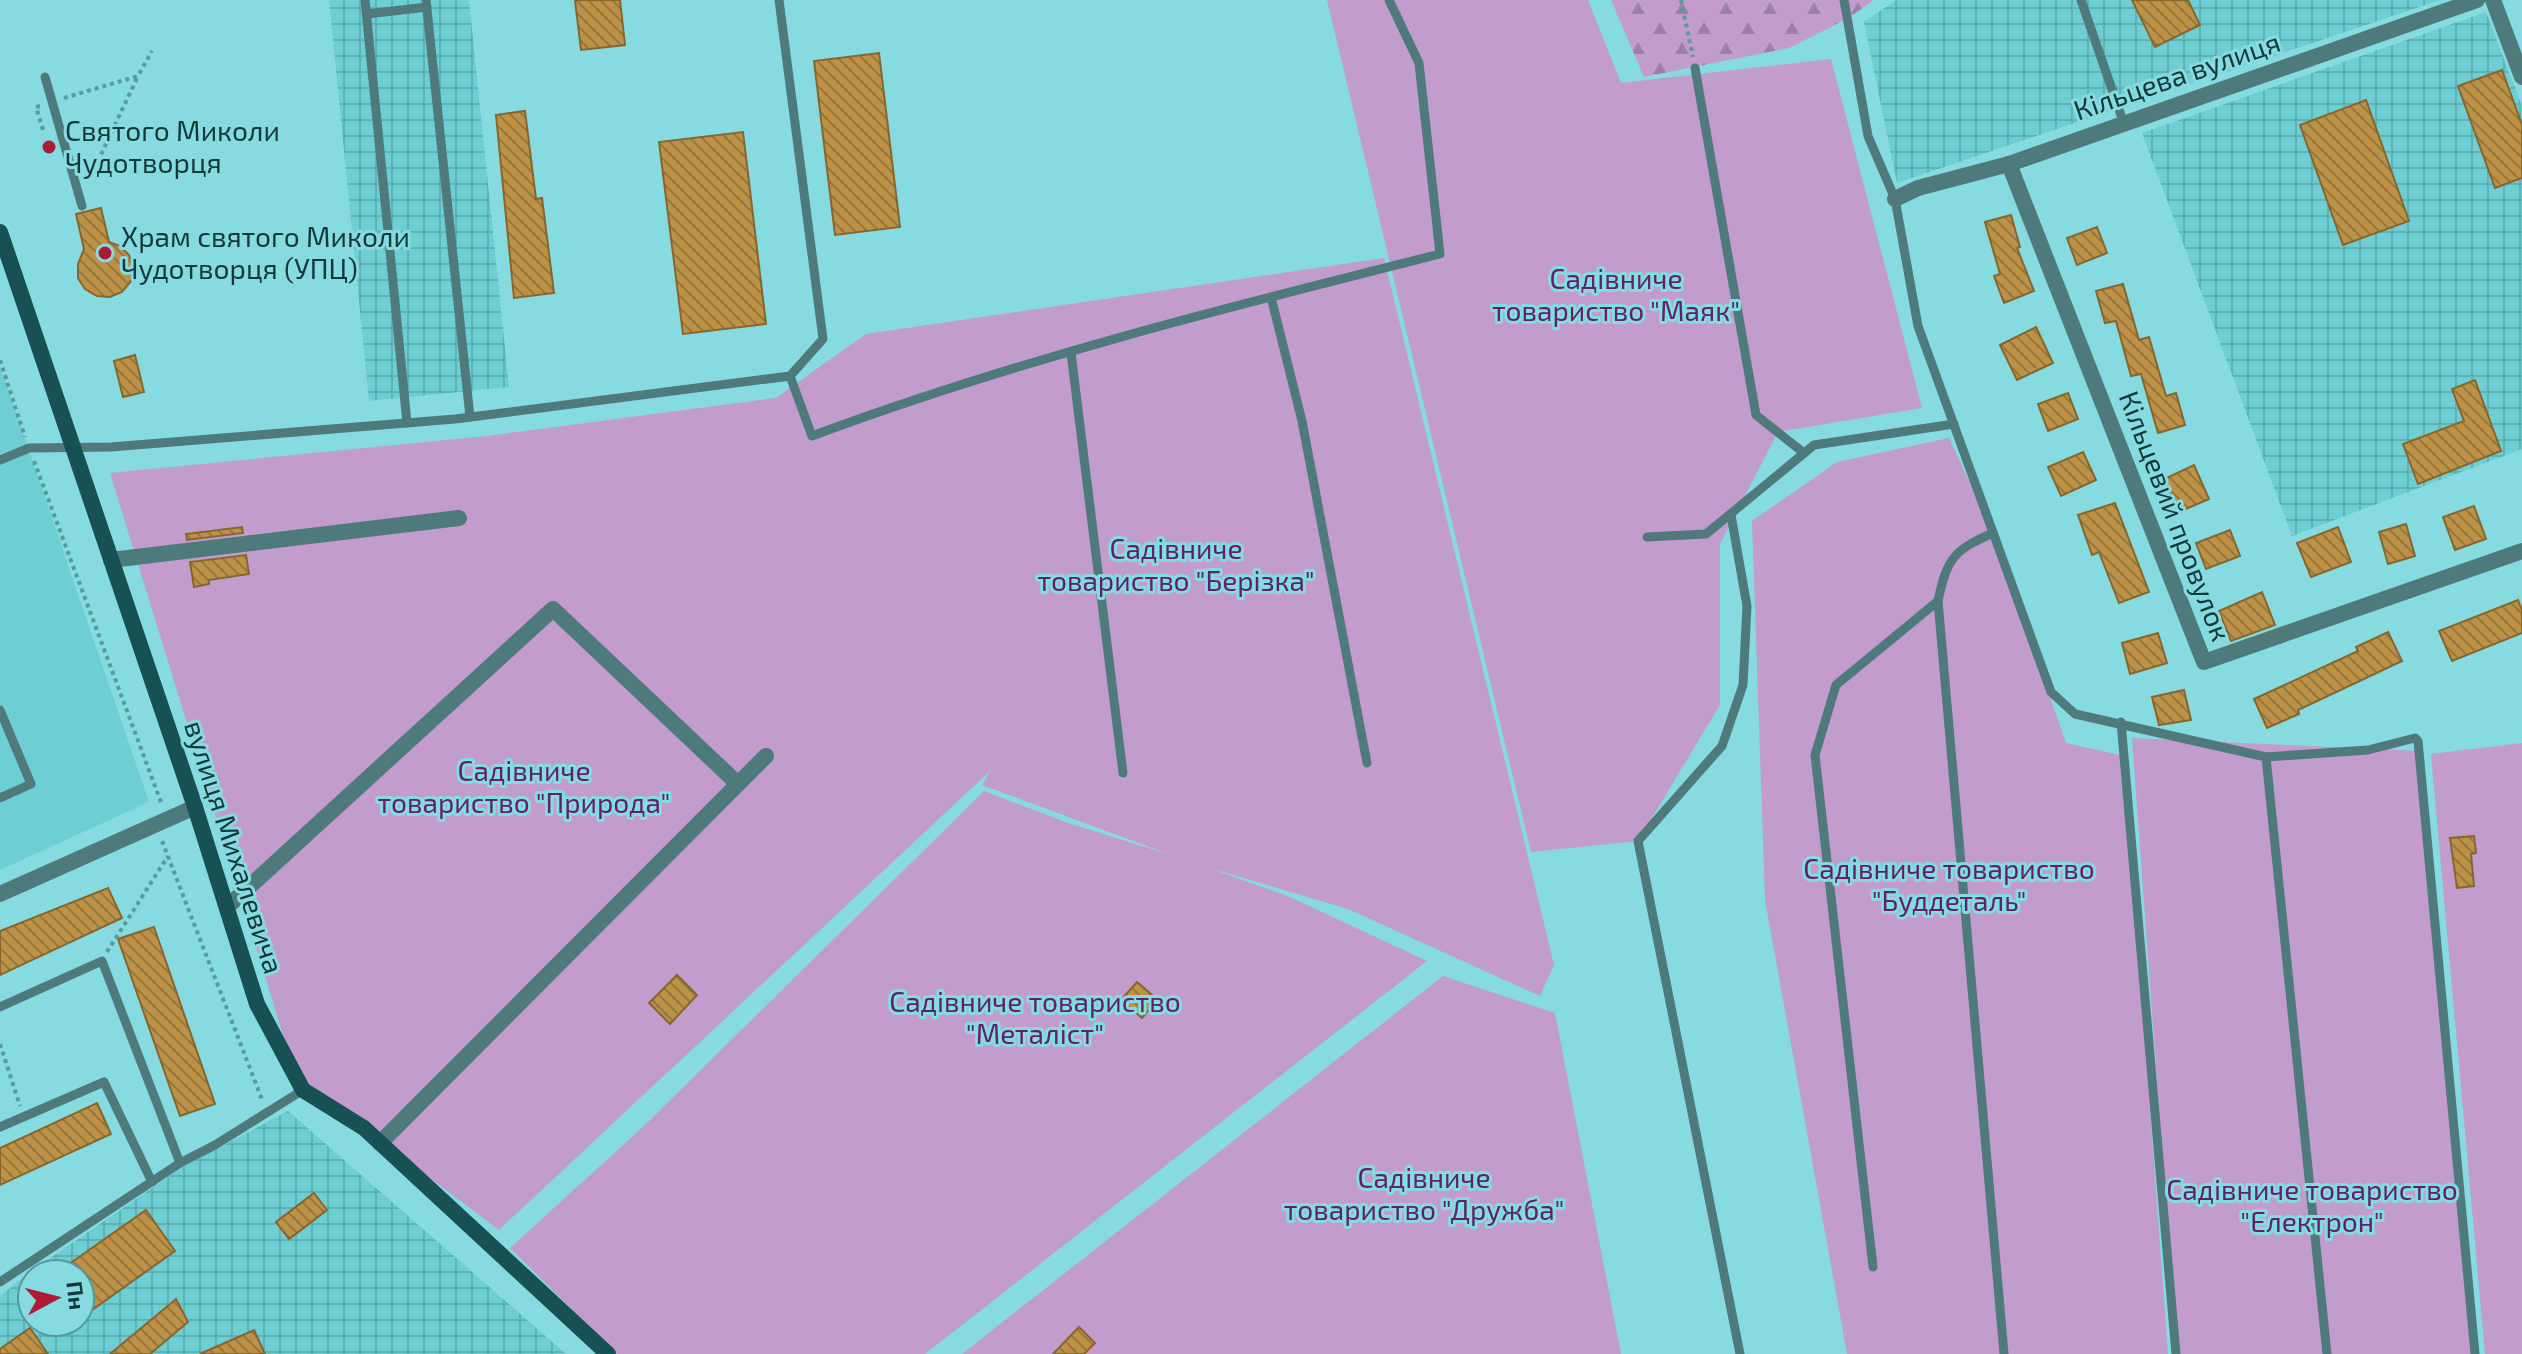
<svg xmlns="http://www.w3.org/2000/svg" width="2522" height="1354" viewBox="0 0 2522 1354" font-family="'Exo 2',sans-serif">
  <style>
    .built { fill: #6dcfd3 }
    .industrial { fill: url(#industrial-grid); fill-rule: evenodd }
    .green { fill: #c29ccc }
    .forest { fill: url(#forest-firs) }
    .building { fill: url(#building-back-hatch); stroke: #86662e; stroke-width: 2 }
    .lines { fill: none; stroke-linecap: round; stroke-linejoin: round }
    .path { stroke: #589b9e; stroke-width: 4; stroke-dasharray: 4 4; stroke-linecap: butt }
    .lane { stroke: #4f7a7c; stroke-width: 9 }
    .street { stroke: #4f7a7c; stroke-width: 16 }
    .secondary { stroke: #185154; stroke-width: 16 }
    .poi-dot { fill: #af1b34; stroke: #85dbdf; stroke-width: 3 }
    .labels { text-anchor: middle; stroke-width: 6; stroke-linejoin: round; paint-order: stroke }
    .street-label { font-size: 28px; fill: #13383a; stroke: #85dbdf }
    .poi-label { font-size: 28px; fill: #13383a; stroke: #85dbdf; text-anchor: start }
    .park-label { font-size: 28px; fill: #5f216e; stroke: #85dbdf }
  </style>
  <defs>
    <pattern id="industrial-grid" width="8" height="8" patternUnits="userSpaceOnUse" patternTransform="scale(2)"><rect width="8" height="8" fill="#6dcfd3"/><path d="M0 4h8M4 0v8" fill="none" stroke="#5eb2b6"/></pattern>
    <pattern id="forest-firs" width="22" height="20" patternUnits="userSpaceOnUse" patternTransform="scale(2)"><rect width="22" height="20" fill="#c29ccc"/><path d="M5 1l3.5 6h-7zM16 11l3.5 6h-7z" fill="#9c80a7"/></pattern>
    <pattern id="building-back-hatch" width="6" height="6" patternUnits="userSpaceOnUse" patternTransform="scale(2)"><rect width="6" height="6" fill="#bd9247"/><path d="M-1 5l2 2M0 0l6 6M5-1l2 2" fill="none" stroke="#98783c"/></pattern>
  </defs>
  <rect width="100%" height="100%" fill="#85dbdf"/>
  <!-- built -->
  <path class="built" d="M 0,366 L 149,802 L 0,870 Z"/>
  <!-- industrial -->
  <g class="industrial">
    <path d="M 329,0 L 469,0 L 509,387 L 369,401 Z"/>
    <path d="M 1896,0 L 2440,0 L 1897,183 L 1864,22 Z"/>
    <path d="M 2486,12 L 2522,106 L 2522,449 L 2292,536 L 2142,133 Z"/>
    <path d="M 288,1111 L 566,1354 L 0,1354 L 0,1296 L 30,1272 L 181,1168 ZM 32,1274 L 80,1274 L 80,1322 L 32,1322 Z"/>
  </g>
  <!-- green -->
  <g class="green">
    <path d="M 1327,0 L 1588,0 L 1621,83 L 1831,59 L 1922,408 L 1778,432 L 1720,544 L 1720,705 L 1638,841 L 1531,852 Z"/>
    <path d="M 1384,258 L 1554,965 L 1540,996 L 1348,909 L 1206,867 L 1290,897 L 1427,961 L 925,1354 L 617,1354 L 510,1248 L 644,1126 L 984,791 L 1071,824 L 1171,855 L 982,785 L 990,771 L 499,1230 L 296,1077 L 110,473 L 487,436 L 776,398 L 866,334 Z"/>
    <path d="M 1949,438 L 1993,533 L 2066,743 L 2124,756 L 2168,1354 L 1847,1354 L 1765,900 L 1752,521 L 1837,462 Z"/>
    <path d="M 2132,738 L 2420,751 L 2471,1354 L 2177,1354 Z"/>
    <path d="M 2522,743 L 2522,1354 L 2485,1354 L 2431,754 Z"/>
    <path d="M 1443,976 L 1555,1013 L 1621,1354 L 962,1354 Z"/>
  </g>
  <!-- forest -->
  <path class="forest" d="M 1611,0 L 1874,0 L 1847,19 L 1789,48 L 1644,77 Z"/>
  <!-- building -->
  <g class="building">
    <path d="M 575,0 L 620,0 L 625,45 L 581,50 Z"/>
    <path d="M 2132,0 L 2188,0 L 2200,25 L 2155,47 Z"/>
    <path d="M 879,53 L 900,227 L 835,235 L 814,61 Z"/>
    <path d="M 2502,70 L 2522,125 L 2522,178 L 2495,188 L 2458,86 Z"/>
    <path d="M 2366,100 L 2409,221 L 2343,245 L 2300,125 Z"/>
    <path d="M 525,111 L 536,199 L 542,198 L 554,293 L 514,298 L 496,115 Z"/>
    <path d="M 743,132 L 766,324 L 683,334 L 659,142 Z"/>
    <path d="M 101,208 L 109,242 L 120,246 L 129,255 L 133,268 L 131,281 L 122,292 L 110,297 L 97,296 L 85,289 L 78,278 L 78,264 L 84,249 L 76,214 Z"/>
    <path d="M 2011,215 L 2020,247 L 2017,248 L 2034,291 L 2004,303 L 1994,276 L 2000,274 L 1985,222 Z"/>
    <path d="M 2097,227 L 2107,253 L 2077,265 L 2067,238 Z"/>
    <path d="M 2123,284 L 2139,340 L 2149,337 L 2166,396 L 2176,393 L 2185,425 L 2158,433 L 2141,374 L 2131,376 L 2116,321 L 2105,323 L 2096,291 Z"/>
    <path d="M 2036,327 L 2053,363 L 2017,380 L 2000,345 Z"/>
    <path d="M 135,355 L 144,392 L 123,397 L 114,361 Z"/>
    <path d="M 2475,380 L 2501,451 L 2418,484 L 2403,444 L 2464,421 L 2452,389 Z"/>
    <path d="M 2068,393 L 2078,419 L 2048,431 L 2038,404 Z"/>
    <path d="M 2083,452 L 2096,480 L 2061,496 L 2048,467 Z"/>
    <path d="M 2194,465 L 2209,499 L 2172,515 L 2158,482 Z"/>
    <path d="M 2115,503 L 2149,592 L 2119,603 L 2099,552 L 2092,555 L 2078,515 Z"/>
    <path d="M 2474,506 L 2486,539 L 2455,550 L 2443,517 Z"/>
    <path d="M 2406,524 L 2415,556 L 2388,564 L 2379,532 Z"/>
    <path d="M 242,527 L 243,533 L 187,540 L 186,534 Z"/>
    <path d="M 2338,527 L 2351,562 L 2311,577 L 2297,543 Z"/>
    <path d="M 2230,530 L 2240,556 L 2206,569 L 2196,543 Z"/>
    <path d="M 246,555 L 249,574 L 209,580 L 209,584 L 194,587 L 190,562 Z"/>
    <path d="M 2262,592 L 2275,625 L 2231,641 L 2219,611 Z"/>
    <path d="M 2518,600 L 2522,610 L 2522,633 L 2452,661 L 2439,631 Z"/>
    <path d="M 2388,632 L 2402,661 L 2298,710 L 2299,714 L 2267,728 L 2254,699 L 2358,651 L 2356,647 Z"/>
    <path d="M 2158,633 L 2167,663 L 2130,674 L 2122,643 Z"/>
    <path d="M 2184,690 L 2191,720 L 2159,725 L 2152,697 Z"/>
    <path d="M 2474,836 L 2476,853 L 2471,854 L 2474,886 L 2457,888 L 2450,838 Z"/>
    <path d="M 108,888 L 122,918 L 0,975 L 0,931 Z"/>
    <path d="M 154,927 L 215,1104 L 180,1116 L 118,939 Z"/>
    <path d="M 677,975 L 697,995 L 670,1024 L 649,1003 Z"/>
    <path d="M 1137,982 L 1158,1000 L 1142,1018 L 1121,1000 Z"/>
    <path d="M 97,1103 L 111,1134 L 0,1185 L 0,1148 Z"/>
    <path d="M 314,1193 L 327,1210 L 289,1239 L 276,1222 Z"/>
    <path d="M 146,1210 L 175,1251 L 92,1310 L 80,1293 L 80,1274 L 55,1274 Z"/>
    <path d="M 176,1299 L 188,1322 L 150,1354 L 110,1354 Z"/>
    <path d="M 1079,1327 L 1095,1343 L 1084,1354 L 1053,1354 Z"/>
    <path d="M 30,1328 L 48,1354 L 0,1354 L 0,1349 Z"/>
    <path d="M 254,1330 L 265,1354 L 200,1354 Z"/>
  </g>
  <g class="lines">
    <!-- path -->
    <g class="path">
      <path d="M 1681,0 L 1693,57"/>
      <path d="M 64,98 L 138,76 L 152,51"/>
      <path d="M 40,106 L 36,107 L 44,133"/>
      <path d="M 82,166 L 98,161 L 138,76"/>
      <path d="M 0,360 L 25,437"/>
      <path d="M 34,461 L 162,805"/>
      <path d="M 162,841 L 263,1102"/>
      <path d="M 107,952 L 168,856"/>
      <path d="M 0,1044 L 20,1106"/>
    </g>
    <!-- lane -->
    <g class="lane">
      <path d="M 365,0 L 407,423"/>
      <path d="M 426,0 L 470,417"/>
      <path d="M 1844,0 L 1868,136 L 1895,199 L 1918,326 L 2051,692 L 2075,714 L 2266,757 L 2327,1354"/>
      <path d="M 2081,0 L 2123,121"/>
      <path d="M 367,14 L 427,7"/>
      <path d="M 1695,68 L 1756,415 L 1804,453"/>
      <path d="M 45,77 L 82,206"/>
      <path d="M 1271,297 L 1302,421 L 1367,763"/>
      <path d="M 1071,353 L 1123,773"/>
      <path d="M 790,376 L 812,436 C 1016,360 1229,307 1440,254 L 1419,63 L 1389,0"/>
      <path d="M 0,460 L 29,448 L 111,447 L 455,419 L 790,376 L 823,339 L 779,0"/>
      <path d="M 1731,515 L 1747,606 L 1743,685 L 1722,746 L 1638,841 L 1740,1354"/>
      <path d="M 1647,537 L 1706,534 L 1814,445 L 1954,424"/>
      <path d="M 1938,601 C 1947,558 1954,550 1993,533"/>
      <path d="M 0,710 L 31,784 L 0,798"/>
      <path d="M 2121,722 L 2176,1354"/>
      <path d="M 2266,757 L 2368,750 L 2415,738 L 2418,741 L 2475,1354"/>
      <path d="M 0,1007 L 102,961 L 180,1163"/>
      <path d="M 0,1127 L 104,1082 L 152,1182"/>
      <path d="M 1873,1267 L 1815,755 L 1836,685 L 1938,601 L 2004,1354"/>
      <path d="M 0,1282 L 180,1163 L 215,1145 L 303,1090"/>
    </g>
    <!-- street -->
    <g class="street">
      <path d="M 2493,0 L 2522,77"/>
      <path d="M 2009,164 L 2204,662 L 2522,551"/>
      <path d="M 1895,199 L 1918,188 L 2009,164 L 2477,0"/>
      <path d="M 111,560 L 459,518"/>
      <path d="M 0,894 L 195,807"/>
      <path d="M 227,907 L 553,609 L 738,784"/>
      <path d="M 380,1143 L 766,756"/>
    </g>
    <!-- secondary -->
    <path class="secondary" d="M 0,232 L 195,807 L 257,1004 L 303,1090 L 364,1128 L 608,1354"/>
  </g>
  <!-- markers -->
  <g class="poi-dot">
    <circle cx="49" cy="147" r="8"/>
    <circle cx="105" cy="253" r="8"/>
  </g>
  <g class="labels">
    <!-- street labels -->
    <g class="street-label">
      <text transform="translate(2177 76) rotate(-19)" y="10">Кільцева вулиця</text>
      <text transform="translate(2175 516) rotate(69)" y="10">Кільцевий провулок</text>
      <text transform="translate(234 847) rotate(72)" y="10">вулиця Михалевича</text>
    </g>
    <!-- poi labels -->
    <g class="poi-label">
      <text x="65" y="141">Святого Миколи<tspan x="65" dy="32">Чудотворця</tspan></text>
      <text x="121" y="247">Храм святого Миколи<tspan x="121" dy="32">Чудотворця (УПЦ)</tspan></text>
    </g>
    <!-- park labels -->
    <g class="park-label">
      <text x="1616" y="289">Садівниче<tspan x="1616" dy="32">товариство "Маяк"</tspan></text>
      <text x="1176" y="559">Садівниче<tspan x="1176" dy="32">товариство "Берізка"</tspan></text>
      <text x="524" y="781">Садівниче<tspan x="524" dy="32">товариство "Природа"</tspan></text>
      <text x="1949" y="879">Садівниче товариство<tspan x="1949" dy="32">"Буддеталь"</tspan></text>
      <text x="1035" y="1012">Садівниче товариство<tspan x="1035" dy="32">"Металіст"</tspan></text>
      <text x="1424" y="1188">Садівниче<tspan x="1424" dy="32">товариство "Дружба"</tspan></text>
      <text x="2312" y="1200">Садівниче товариство<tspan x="2312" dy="32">"Електрон"</tspan></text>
    </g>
  </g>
  <!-- north arrow -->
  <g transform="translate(56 1298) rotate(83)"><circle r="38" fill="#85dbdf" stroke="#579a9d" stroke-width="2"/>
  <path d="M0-6L14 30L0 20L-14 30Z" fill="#af1b34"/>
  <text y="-12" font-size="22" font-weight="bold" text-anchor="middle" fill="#13383a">Пн</text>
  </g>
</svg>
